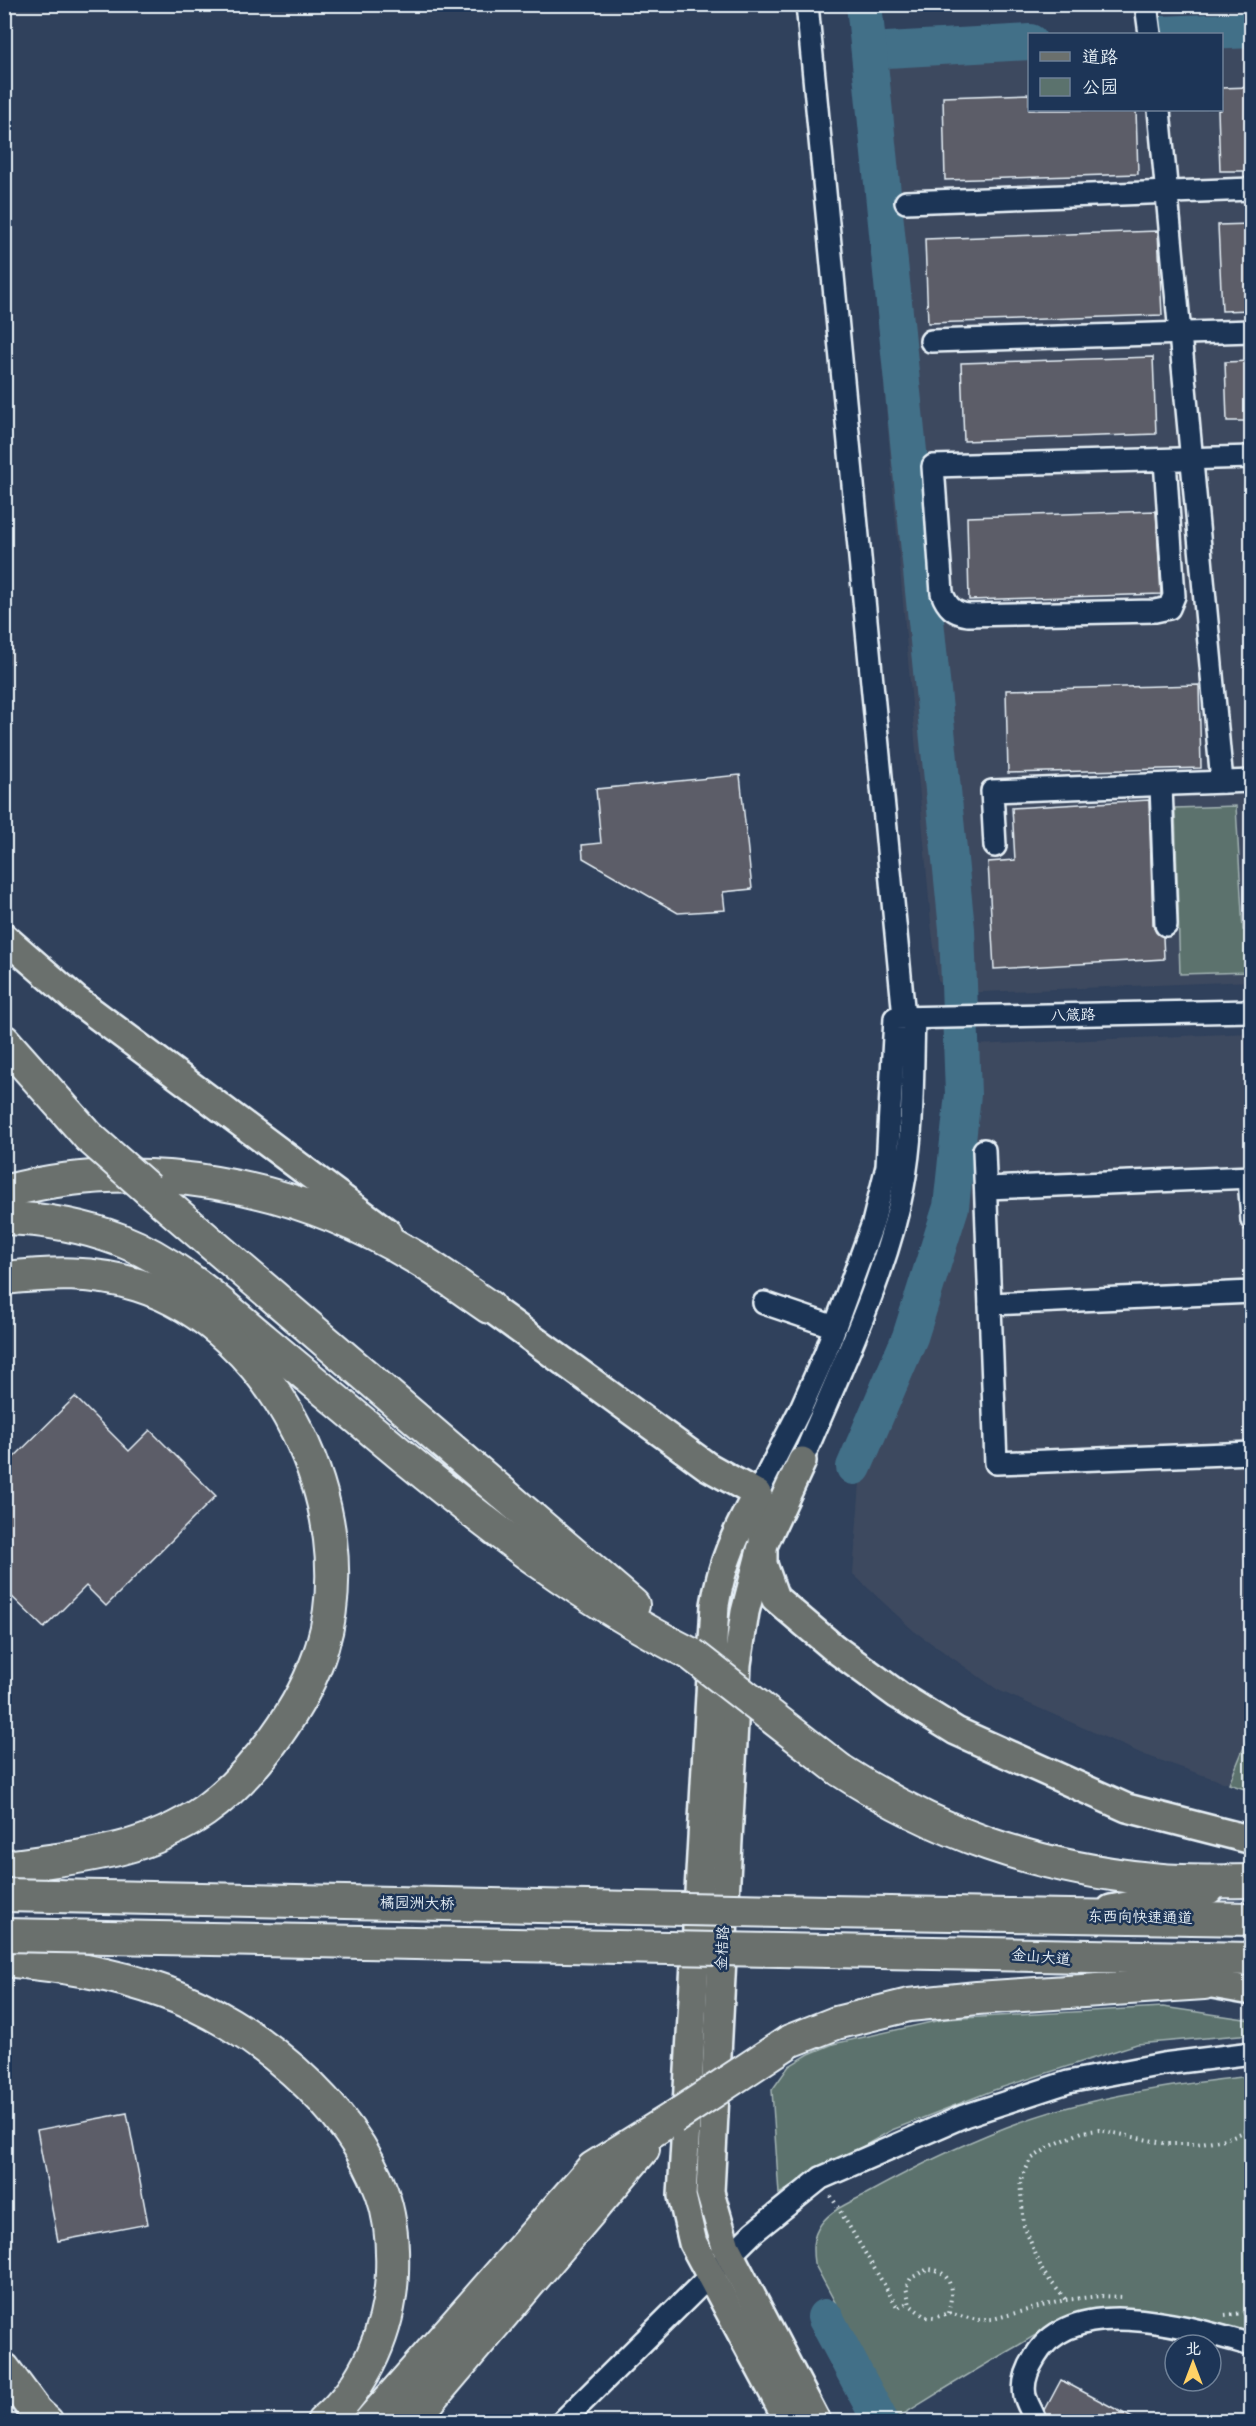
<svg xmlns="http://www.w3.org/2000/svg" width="1256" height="2426" viewBox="0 0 1256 2426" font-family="'Balsamiq Sans','LXGW WenKai TC',sans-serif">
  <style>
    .built { fill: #3d495f }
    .green { fill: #5b726d; stroke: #a2b2b2; stroke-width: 1.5 }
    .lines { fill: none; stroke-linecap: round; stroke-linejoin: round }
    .river { stroke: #436f88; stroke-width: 36 }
    .building { fill: #5c5d67; stroke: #e8f1f8; stroke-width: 1.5 }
    .minor-casing { stroke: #e8f1f8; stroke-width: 26 }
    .major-casing { stroke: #e8f1f8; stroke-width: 32 }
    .highway-casing { stroke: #e8f1f8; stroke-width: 36 }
    .path { stroke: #e8f1f8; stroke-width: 4; stroke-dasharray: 1.5 4.5; stroke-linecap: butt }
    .minor { stroke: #1d3557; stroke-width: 21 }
    .major { stroke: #6b706d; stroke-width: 27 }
    .highway { stroke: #6b706d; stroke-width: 32 }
    .highway-bridge-casing { stroke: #e8f1f8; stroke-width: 36; stroke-linecap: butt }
    .highway-bridge { stroke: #6b706d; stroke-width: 32 }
    .labels { text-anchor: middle; stroke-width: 5; stroke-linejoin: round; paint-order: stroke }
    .street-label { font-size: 15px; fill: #e8f1f8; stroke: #1d3557 }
  </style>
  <rect width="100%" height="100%" fill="#30415c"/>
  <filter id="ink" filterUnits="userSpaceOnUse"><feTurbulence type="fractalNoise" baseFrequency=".0167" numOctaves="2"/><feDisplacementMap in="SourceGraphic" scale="12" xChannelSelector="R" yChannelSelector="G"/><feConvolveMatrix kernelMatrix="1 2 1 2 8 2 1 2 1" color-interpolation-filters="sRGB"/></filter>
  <g filter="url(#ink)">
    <!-- built -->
    <g class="built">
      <path d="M 1251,36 L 1251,981 L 957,993 L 938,981 L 931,922 L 857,78 L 875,60 L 1029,50 L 1030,110 L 1222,110 L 1222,38 Z"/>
      <path d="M 5,558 L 15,660 L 5,667 L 4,667 Z"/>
      <path d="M 1251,1033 L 1252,1730 L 1229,1784 L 1145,1755 L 998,1690 L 914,1631 L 853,1574 L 862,1457 L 922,1250 L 952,1176 L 952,1046 Z"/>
    </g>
    <!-- green -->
    <g class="green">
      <path d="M 1236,806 L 1243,930 L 1251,930 L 1251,972 L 1180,974 L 1175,808 Z"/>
      <path d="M 1251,1730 L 1251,1791 L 1229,1784 Z"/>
      <path d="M 1163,2007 L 1251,2020 L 1251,2034 L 1137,2044 L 994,2090 L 892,2130 L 779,2194 L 772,2090 L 789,2066 L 809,2054 L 833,2044 L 945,2019 Z"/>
      <path d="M 1251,2076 L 1251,2334 C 1223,2322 1118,2303 1089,2310 C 1065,2317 1040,2332 1019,2345 C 978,2368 938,2393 897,2418 L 814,2263 C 812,2248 812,2237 821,2224 C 832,2209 851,2202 866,2194 C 926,2161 989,2130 1054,2111 C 1118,2093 1185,2083 1251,2076 Z"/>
    </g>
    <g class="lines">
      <!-- river -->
      <g class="river">
        <path d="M 1162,34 L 1252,30"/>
        <path d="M 869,51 L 1030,42"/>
        <path d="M 854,1467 L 910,1337 L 951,1207 L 963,1094 L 957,929 L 864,4"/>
        <path d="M 825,2317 L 881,2422"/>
      </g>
    </g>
    <!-- building -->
    <g class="building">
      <path d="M 1251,87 L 1251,171 L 1220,171 L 1218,110 L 1221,110 L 1221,88 Z"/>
      <path d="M 1029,94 L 1029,110 L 1136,110 L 1138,174 L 945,180 L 943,97 Z"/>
      <path d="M 1251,224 L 1251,310 L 1222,311 L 1218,225 Z"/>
      <path d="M 1158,231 L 1162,315 L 928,323 L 925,239 Z"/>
      <path d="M 1153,357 L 1156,434 L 964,441 L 961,363 Z"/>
      <path d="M 1251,361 L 1251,421 L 1227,421 L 1225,362 Z"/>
      <path d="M 1156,511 L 1161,594 L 969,600 L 967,517 Z"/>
      <path d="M 1199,685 L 1201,768 L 1008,773 L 1006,690 Z"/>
      <path d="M 740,775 L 752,889 L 723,892 L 725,910 L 678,913 L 583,858 L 582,845 L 601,843 L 596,789 Z"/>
      <path d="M 1149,800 L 1153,925 L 1156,932 L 1163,937 L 1164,959 L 994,969 L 988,862 L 1015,860 L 1012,808 Z"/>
      <path d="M 75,1397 L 129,1451 L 150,1430 L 216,1496 L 106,1606 L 86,1586 L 44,1628 L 4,1589 L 4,1467 Z"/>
      <path d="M 127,2113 L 148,2224 L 58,2241 L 37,2130 Z"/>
      <path d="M 1061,2380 L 1138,2421 L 1048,2421 L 1045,2410 Z"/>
    </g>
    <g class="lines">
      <defs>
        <g id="minor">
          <path d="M 807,4 L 904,1017"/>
          <path d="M 1146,4 L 1150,34"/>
          <path d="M 1159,110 L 1222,782"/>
          <path d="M 906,202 L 1252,189"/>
          <path d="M 931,341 L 1252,331"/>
          <path d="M 1165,460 L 1174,596 L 1169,608 L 1155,611 L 968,615 C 954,613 947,607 942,593 L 933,466 L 1252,457"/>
          <path d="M 1161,785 L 1166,925"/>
          <path d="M 995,846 L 992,791 L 1252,781"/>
          <path d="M 984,1150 L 996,1463 L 1252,1453"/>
          <path d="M 1249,1177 L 1252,1220"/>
          <path d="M 986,1188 L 1252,1177"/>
          <path d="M 764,1303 L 835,1327"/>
          <path d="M 990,1304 L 1252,1292"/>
          <path d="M 802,1461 C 838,1374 886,1278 903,1187 C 914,1131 912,1074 914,1018"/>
          <path d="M 757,1494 L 801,1408 L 825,1354 L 873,1223 L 887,1166 L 895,1018 L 1252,1011"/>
          <path d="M 562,2422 L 754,2232 L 821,2178 L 964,2116 L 1068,2082 L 1163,2064 L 1252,2053"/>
          <path d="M 1036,2422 C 1033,2413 1027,2404 1025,2396 C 1022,2382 1028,2368 1035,2357 C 1074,2290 1194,2329 1252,2345"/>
        </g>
        <g id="major">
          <path d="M 4,937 L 75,999 L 387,1232"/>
          <path d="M 474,1296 L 707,1466 L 757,1494 L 763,1507 L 763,1564 L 775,1598 L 834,1648 L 898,1695 L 956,1731 L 1127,1808 L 1252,1840"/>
          <path d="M 802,1461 L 761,1550 L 745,1612 L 737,1664 L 710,2192 L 726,2247 L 817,2422"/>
          <path d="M 757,1494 C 736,1533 722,1561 715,1605 L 682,2196 L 693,2243 L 789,2422"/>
          <path d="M 1111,1909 L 1209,1890"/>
          <path d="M 1184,1979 L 1252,1991"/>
        </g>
        <g id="highway">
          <path d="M 4,1041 L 89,1137"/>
          <path d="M 148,1189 L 633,1605"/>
          <path d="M 4,1192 C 142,1155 292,1183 413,1256 C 439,1271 464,1290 489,1307"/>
          <path d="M 4,1218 C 44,1219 83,1226 120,1240 C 174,1261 220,1303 264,1340 C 311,1379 357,1418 404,1457 C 496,1532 583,1600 691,1654"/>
          <path d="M 4,1278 C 51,1273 93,1271 138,1285 C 276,1328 363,1511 322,1647 C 304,1706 254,1775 204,1811 C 142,1854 76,1857 4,1867"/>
          <path d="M 840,1770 C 938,1834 1035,1867 1151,1879 C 1184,1883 1218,1881 1252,1881"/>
          <path d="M 829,1912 L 1252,1919"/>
          <path d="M 828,1951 L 1252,1959"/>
          <path d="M 4,1960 C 59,1965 112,1973 164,1992 C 251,2023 350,2104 382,2193 C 391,2218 393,2247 392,2273 C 390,2328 366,2386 323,2422"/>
          <path d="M 790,2041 L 836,2023 L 909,2005 L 977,1998 L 1204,1983"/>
          <path d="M 4,2369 L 36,2412 L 47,2422"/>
          <path d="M 370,2422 L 593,2168 L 673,2118"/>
          <path d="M 411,2422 L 643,2149"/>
        </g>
      </defs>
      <!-- minor casing -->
      <use href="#minor" class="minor-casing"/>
      <!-- major casing -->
      <use href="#major" class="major-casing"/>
      <!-- highway casing -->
      <use href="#highway" class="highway-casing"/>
      <!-- path -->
      <g class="path">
        <path d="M 831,2196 L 898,2308 L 909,2302"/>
        <path d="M 1065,2299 L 1043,2272 L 1024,2226 L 1020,2182 L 1031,2159 L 1051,2146 L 1082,2132 L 1099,2130 L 1168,2144 L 1196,2144 L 1225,2139 L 1252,2129"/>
        <path d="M 948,2313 C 954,2293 953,2270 928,2269 L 911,2278 L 906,2287 L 910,2305 L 925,2317 L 934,2318 L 948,2313 L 977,2320 L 993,2319 L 1065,2300 L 1100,2296 L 1124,2297"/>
        <path d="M 1225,2315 L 1252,2312"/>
      </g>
      <!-- minor -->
      <use href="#minor" class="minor"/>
      <!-- major -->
      <use href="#major" class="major"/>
      <!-- highway -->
      <use href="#highway" class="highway"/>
      <defs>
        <g id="highway-bridge">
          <path d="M 89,1137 L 148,1189"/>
          <path d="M 691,1654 L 840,1770"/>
          <path d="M 4,1895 L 829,1912"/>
          <path d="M 4,1935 L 828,1951"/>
          <path d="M 673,2118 L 790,2041"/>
        </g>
      </defs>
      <!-- highway-bridge casing -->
      <use href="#highway-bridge" class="highway-bridge-casing"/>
      <!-- highway-bridge -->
      <use href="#highway-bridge" class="highway-bridge"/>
    </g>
  </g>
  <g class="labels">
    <!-- street labels -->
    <g class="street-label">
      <text transform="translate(1073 1015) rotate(-1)" y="5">八箴路</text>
      <text transform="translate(417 1903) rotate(1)" y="5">橘园洲大桥</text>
      <text transform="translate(1140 1917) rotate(1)" y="5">东西向快速通道</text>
      <text transform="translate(722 1948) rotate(-87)" y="5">金桔路</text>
      <text transform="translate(1041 1957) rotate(5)" y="5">金山大道</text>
    </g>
  </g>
  <!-- margin -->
  <rect width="1256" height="2426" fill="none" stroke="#1d3557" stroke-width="24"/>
  <rect x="12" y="12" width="1232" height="2402" fill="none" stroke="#e8f1f8" stroke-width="2" filter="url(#ink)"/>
  <!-- legend -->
  <rect x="1028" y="33" width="195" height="78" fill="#1d3557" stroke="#6e8097" stroke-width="1.5"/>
  <rect x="1040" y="52" width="30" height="9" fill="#6b706d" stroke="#6e8097" stroke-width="1.5"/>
  <text x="1082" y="63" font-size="18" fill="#e8f1f8">道路</text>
  <rect x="1040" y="78" width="30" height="18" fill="#5b726d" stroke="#6e8097" stroke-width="1.5"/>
  <text x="1082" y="93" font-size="18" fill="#e8f1f8">公园</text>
  <!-- north arrow -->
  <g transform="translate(1193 2363)"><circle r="28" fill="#1d3557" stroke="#6e8097" stroke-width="1.5"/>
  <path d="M0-4.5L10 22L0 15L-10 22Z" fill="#ffd166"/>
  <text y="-9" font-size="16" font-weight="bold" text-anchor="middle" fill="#e8f1f8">北</text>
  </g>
</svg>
